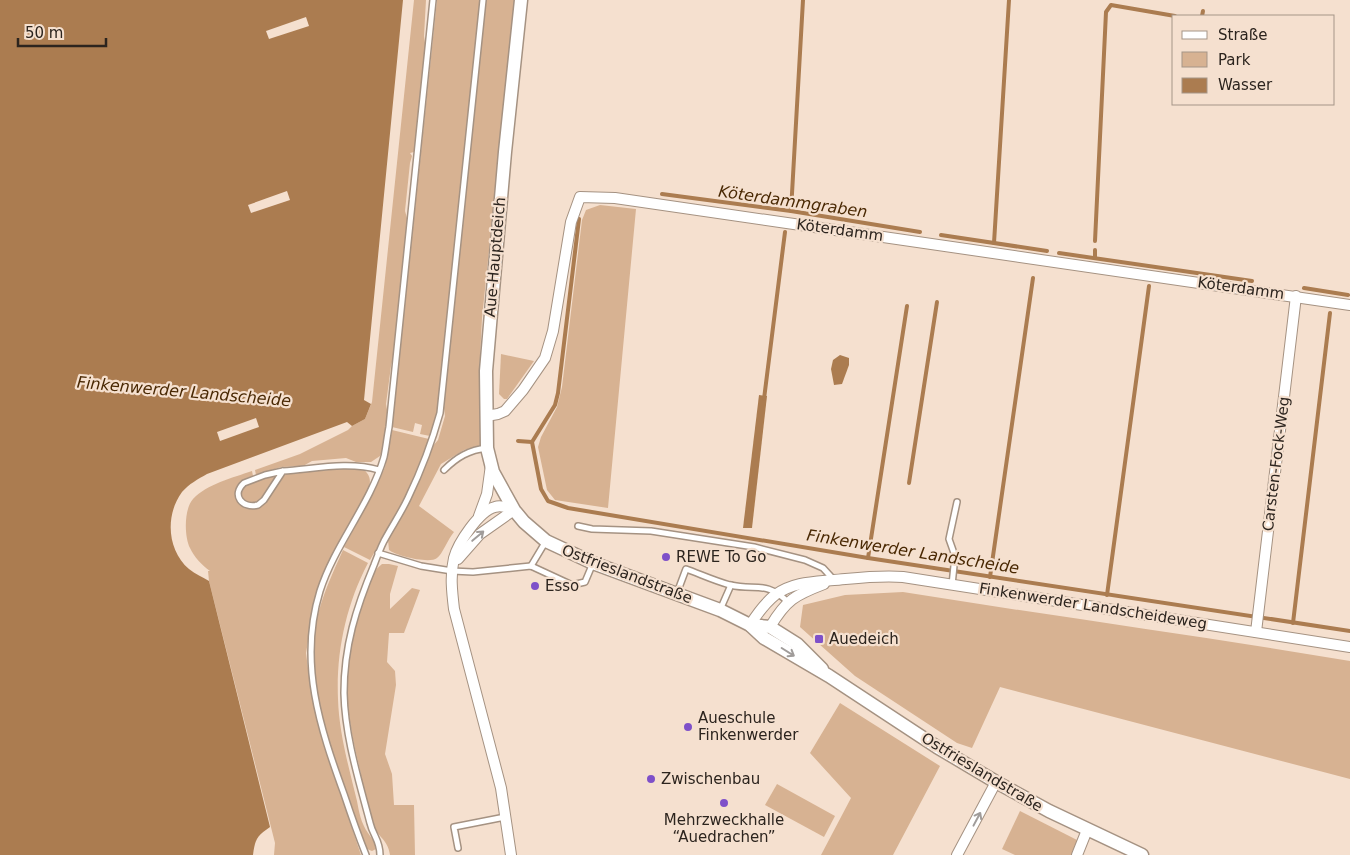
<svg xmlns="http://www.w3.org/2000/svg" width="1350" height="855" viewBox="0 0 1350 855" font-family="'DejaVu Sans',sans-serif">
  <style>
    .green { fill: #d7b292 }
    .water { fill: #ab7c50 }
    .pier { fill: #f5e0cf }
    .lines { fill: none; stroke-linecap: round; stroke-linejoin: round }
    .stream { stroke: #ab7c50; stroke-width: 4 }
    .service-casing { stroke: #a59282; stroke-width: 8 }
    .minor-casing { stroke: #a59282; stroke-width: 12 }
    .tertiary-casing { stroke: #a59282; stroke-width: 15 }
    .service { stroke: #fff; stroke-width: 5 }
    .minor { stroke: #fff; stroke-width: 10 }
    .tertiary { stroke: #fff; stroke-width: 12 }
    .oneway { stroke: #a09c9a }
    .poi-dot { fill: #7e50c9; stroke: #f5e0cf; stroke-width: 2 }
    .labels { text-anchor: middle; stroke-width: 4.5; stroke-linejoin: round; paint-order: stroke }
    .street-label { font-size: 15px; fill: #2c241e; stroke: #f5e0cf }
    .poi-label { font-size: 15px; fill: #2c241e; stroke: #f5e0cf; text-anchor: start }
    .water-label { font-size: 16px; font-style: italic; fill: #492803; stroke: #f5e0cf }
  </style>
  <rect width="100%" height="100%" fill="#f5e0cf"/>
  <!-- green -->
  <g class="green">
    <path d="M 414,0 L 426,0 L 424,36 L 426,49 L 417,141 L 414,152 L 410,153 L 412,156 L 410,163 L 405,211 L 409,225 L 396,346 L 391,366 L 386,404 L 388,415 L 384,447 L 380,456 L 371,462 L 356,462 L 346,458 L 312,461 L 303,466 L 281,467 L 256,475 L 255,470 L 300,454 L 348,430 L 352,426 L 365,419 L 372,402 Z"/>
    <path d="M 437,0 L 480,0 L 440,387 L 437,414 L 430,436 L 420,434 L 422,425 L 415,423 L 413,432 L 392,427 Z"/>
    <path d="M 486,0 L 515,0 L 482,318 L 479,379 L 481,445 L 464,450 L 441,464 L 419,506 L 454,532 C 448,539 442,555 437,558 C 430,564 396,556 389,550 L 388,540 L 406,509 L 421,477 L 432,447 L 438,440 L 445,416 L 444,408 L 447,372 Z"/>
    <path d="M 600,205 L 636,209 L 608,508 L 555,500 L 547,490 L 538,447 L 541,437 L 557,407 L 562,387 L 582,220 L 586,210 Z"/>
    <path d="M 501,354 L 534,361 L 507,399 L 504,399 L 499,394 Z"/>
    <path d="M 392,430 L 429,439 L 405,499 L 370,560 L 344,547 L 375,490 L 385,467 Z"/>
    <path d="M 356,468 L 363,469 C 370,475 371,479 369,488 L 337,550 L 312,619 L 306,653 L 310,684 L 322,739 L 361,855 L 274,855 L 275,843 L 209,581 L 208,571 L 210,571 C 202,565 194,557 190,548 C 184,536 184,509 193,499 C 207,484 232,478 252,471 L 253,476 L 238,484 L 236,497 L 244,508 C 269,515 271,483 288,473 Z"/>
    <path d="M 274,474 L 276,476 L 260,500 L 251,504 C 242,501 239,494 245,486 Z"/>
    <path d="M 343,550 L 368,563 C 346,605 336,652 338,699 C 339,733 349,768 357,801 C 359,812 361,823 368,833 C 371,838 376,842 376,849 L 372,851 L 367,849 C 343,786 310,713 313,644 C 315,611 330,579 343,550 Z"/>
    <path d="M 382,564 L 389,564 L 398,566 L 390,594 L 390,609 L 412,588 L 420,590 L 404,633 L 389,633 L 387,662 L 395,671 L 396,685 L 385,754 L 392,774 L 394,805 L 414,805 L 415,855 L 390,855 C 388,839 377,837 372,823 C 366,806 363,787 360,770 C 355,749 350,728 348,706 C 344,672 351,636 361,604 C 365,590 370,573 382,564 Z"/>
    <path d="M 903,592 C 1052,616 1201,636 1350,661 L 1350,779 L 1000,687 L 972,748 L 957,743 L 855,676 L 800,627 L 803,605 L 845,595 Z"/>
    <path d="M 840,703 L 940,766 L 893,855 L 821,855 L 851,798 L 810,753 Z"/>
    <path d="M 777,784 L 835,816 L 824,837 L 765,805 Z"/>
    <path d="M 1020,811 L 1077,840 L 1071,855 L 1015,855 L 1002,849 Z"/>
  </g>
  <!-- water -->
  <g class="water">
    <path d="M 0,0 L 403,0 L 364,400 L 371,404 L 365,419 L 352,426 L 347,422 L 207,474 C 198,479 189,484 182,492 C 165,515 167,550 189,569 C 195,574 203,577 209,581 L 270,827 C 257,836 255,839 253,855 L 0,855 Z"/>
    <path d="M 840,355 L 849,358 L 849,365 L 842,384 L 834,385 L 831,369 L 833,360 Z"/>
    <path d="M 759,395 L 767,396 L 752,528 L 743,528 Z"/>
  </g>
  <!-- pier -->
  <g class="pier">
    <path d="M 306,17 L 309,26 L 269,39 L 266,31 Z"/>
    <path d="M 287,191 L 290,200 L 251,213 L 248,205 Z"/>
    <path d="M 256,418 L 259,427 L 220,441 L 217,432 Z"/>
  </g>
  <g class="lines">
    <!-- stream -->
    <g class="stream">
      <path d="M 1202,16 L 1203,11"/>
      <path d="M 662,194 L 791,211 L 920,232"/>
      <path d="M 791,211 L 803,0"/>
      <path d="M 941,235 L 1047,251"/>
      <path d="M 1095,241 L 1106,12 L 1111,5 L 1175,16"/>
      <path d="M 994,243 L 1009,0"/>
      <path d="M 1059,253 L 1252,281"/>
      <path d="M 1095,258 L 1095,250"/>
      <path d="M 1304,288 L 1348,295"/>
      <path d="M 764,399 L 785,232"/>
      <path d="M 518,441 L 532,442 L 541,489 L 548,501 L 568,508 L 868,558 L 1350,631"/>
      <path d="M 532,442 L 555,405 L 558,393 L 579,219"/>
      <path d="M 909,483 L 937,302"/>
      <path d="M 868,558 L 907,306"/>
      <path d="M 990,577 L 1033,278"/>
      <path d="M 1107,595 L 1149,286"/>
      <path d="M 1293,623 L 1330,313"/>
    </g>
    <defs>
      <g id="service">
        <path d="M 444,470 C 457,457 469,450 487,448"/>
        <path d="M 283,471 L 264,500 L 258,505 C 242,509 231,495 244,483 L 265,475 L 283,471 C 314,469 348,461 379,470"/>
        <path d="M 578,526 L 592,529 L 651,531 L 754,547 L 805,560 L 823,568 L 834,580"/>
        <path d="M 378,553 L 421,566 L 452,571 L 473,572 L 531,566 L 572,585 L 585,582 L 593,563"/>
        <path d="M 531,566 L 546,541"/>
        <path d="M 952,585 L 955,556 L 949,539 L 957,502"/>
        <path d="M 677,593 L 686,569 C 700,574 715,581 730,585 C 756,591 765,580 788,602"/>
        <path d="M 720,610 L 731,585"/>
        <path d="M 458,848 L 454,827 L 505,817"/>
        <path d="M 366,855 C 358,835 351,815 344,794 C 320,728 298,662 320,591 C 335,544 370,505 384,457 C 386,448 387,437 389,427 L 433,0"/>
        <path d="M 380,855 C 380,840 373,836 370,823 C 359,781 345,737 344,693 C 344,646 356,608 374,565 C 377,557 380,549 384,541 C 392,526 401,513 408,498 C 421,471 432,442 440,413 L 483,0"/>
      </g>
      <g id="minor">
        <path d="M 486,416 L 498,414 L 505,411 L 523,390 L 545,358 L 553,331 L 571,222 L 580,197 L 615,198 L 1350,305"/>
        <path d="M 479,516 L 487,494 L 491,465"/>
        <path d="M 458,559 L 480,534 L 514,510"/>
        <path d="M 750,625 C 757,614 765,603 775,595 C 793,582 813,582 834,580 C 857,578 880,575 903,577 L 1350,647"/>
        <path d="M 770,627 C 786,600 795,595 824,584"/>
        <path d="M 1256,632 L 1296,296"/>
        <path d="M 511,855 L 501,788 L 454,609 C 452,592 450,575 454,558 C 458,543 479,511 495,507 C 501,505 507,507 514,510"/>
        <path d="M 957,855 L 996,782"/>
        <path d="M 1077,855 L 1087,830"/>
      </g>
      <g id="tertiary">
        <path d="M 521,0 L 505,152 L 486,371 L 487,448 L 493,472 L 514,510 L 524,522 L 546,541 L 593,563 L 720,610 L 750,625 L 764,638 L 829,676 L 937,747 L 996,782 L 1049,811 L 1142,855"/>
        <path d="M 750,625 L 770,627 L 797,644 L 822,669"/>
      </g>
    </defs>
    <!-- service casing -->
    <use href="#service" class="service-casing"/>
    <!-- minor casing -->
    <use href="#minor" class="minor-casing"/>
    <!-- tertiary casing -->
    <use href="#tertiary" class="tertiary-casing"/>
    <!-- service -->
    <use href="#service" class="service"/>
    <!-- minor -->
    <use href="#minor" class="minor"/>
    <!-- tertiary -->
    <use href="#tertiary" class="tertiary"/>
  </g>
  <!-- one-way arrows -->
  <defs><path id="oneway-shaft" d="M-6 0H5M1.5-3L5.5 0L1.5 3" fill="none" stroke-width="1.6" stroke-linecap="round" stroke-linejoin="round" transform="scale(1.25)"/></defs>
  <g class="oneway">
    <use href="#oneway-shaft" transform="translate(478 536) rotate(-40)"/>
    <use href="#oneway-shaft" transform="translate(788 652) rotate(32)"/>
    <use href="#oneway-shaft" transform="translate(977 819) rotate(-62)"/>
  </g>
  <!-- markers -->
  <g class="poi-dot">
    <circle cx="666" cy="557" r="5"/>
    <circle cx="535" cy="586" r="5"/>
    <rect x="814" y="634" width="10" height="10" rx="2.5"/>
    <circle cx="688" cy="727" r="5"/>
    <circle cx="651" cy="779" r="5"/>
    <circle cx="724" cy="803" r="5"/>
  </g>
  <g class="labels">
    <!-- street labels -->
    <g class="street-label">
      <text transform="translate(840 230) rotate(8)" y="5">Köterdamm</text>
      <text transform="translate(495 257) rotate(-85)" y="5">Aue-Hauptdeich</text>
      <text transform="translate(1241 288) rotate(8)" y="5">Köterdamm</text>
      <text transform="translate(1276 464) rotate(-83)" y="5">Carsten-Fock-Weg</text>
      <text transform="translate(627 574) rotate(21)" y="5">Ostfrieslandstraße</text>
      <text transform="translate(1093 606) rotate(9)" y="5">Finkenwerder Landscheideweg</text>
      <text transform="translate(982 772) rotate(31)" y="5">Ostfrieslandstraße</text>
    </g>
    <!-- poi labels -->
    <g class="poi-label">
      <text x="676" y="562">REWE To Go</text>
      <text x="545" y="591">Esso</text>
      <text x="829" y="644">Auedeich</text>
      <text x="698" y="723">Aueschule<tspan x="698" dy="17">Finkenwerder</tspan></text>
      <text x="661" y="784">Zwischenbau</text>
      <text x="724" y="825" text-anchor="middle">Mehrzweckhalle<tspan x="724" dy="17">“Auedrachen”</tspan></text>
    </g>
    <!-- water labels -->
    <g class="water-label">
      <text transform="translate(793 201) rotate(8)" y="6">Köterdammgraben</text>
      <text transform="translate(184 391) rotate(5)" y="6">Finkenwerder Landscheide</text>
      <text transform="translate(913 551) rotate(9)" y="6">Finkenwerder Landscheide</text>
    </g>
  </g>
  <!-- legend -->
  <rect x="1172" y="15" width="162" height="90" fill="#f5e0cf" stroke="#a59588"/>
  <rect x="1182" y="31" width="25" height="8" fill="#ffffff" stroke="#a59588"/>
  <text x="1218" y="40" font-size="15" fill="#2c241e">Straße</text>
  <rect x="1182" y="52" width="25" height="15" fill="#d7b292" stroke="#a59588"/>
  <text x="1218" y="65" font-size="15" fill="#2c241e">Park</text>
  <rect x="1182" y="78" width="25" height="15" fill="#ab7c50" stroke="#a59588"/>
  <text x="1218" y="90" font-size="15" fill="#2c241e">Wasser</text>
  <!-- scale -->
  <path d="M18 38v8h88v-8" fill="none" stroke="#2c241e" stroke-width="2.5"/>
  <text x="25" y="38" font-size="15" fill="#2c241e" stroke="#f5e0cf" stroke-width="4" paint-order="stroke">50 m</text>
</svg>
